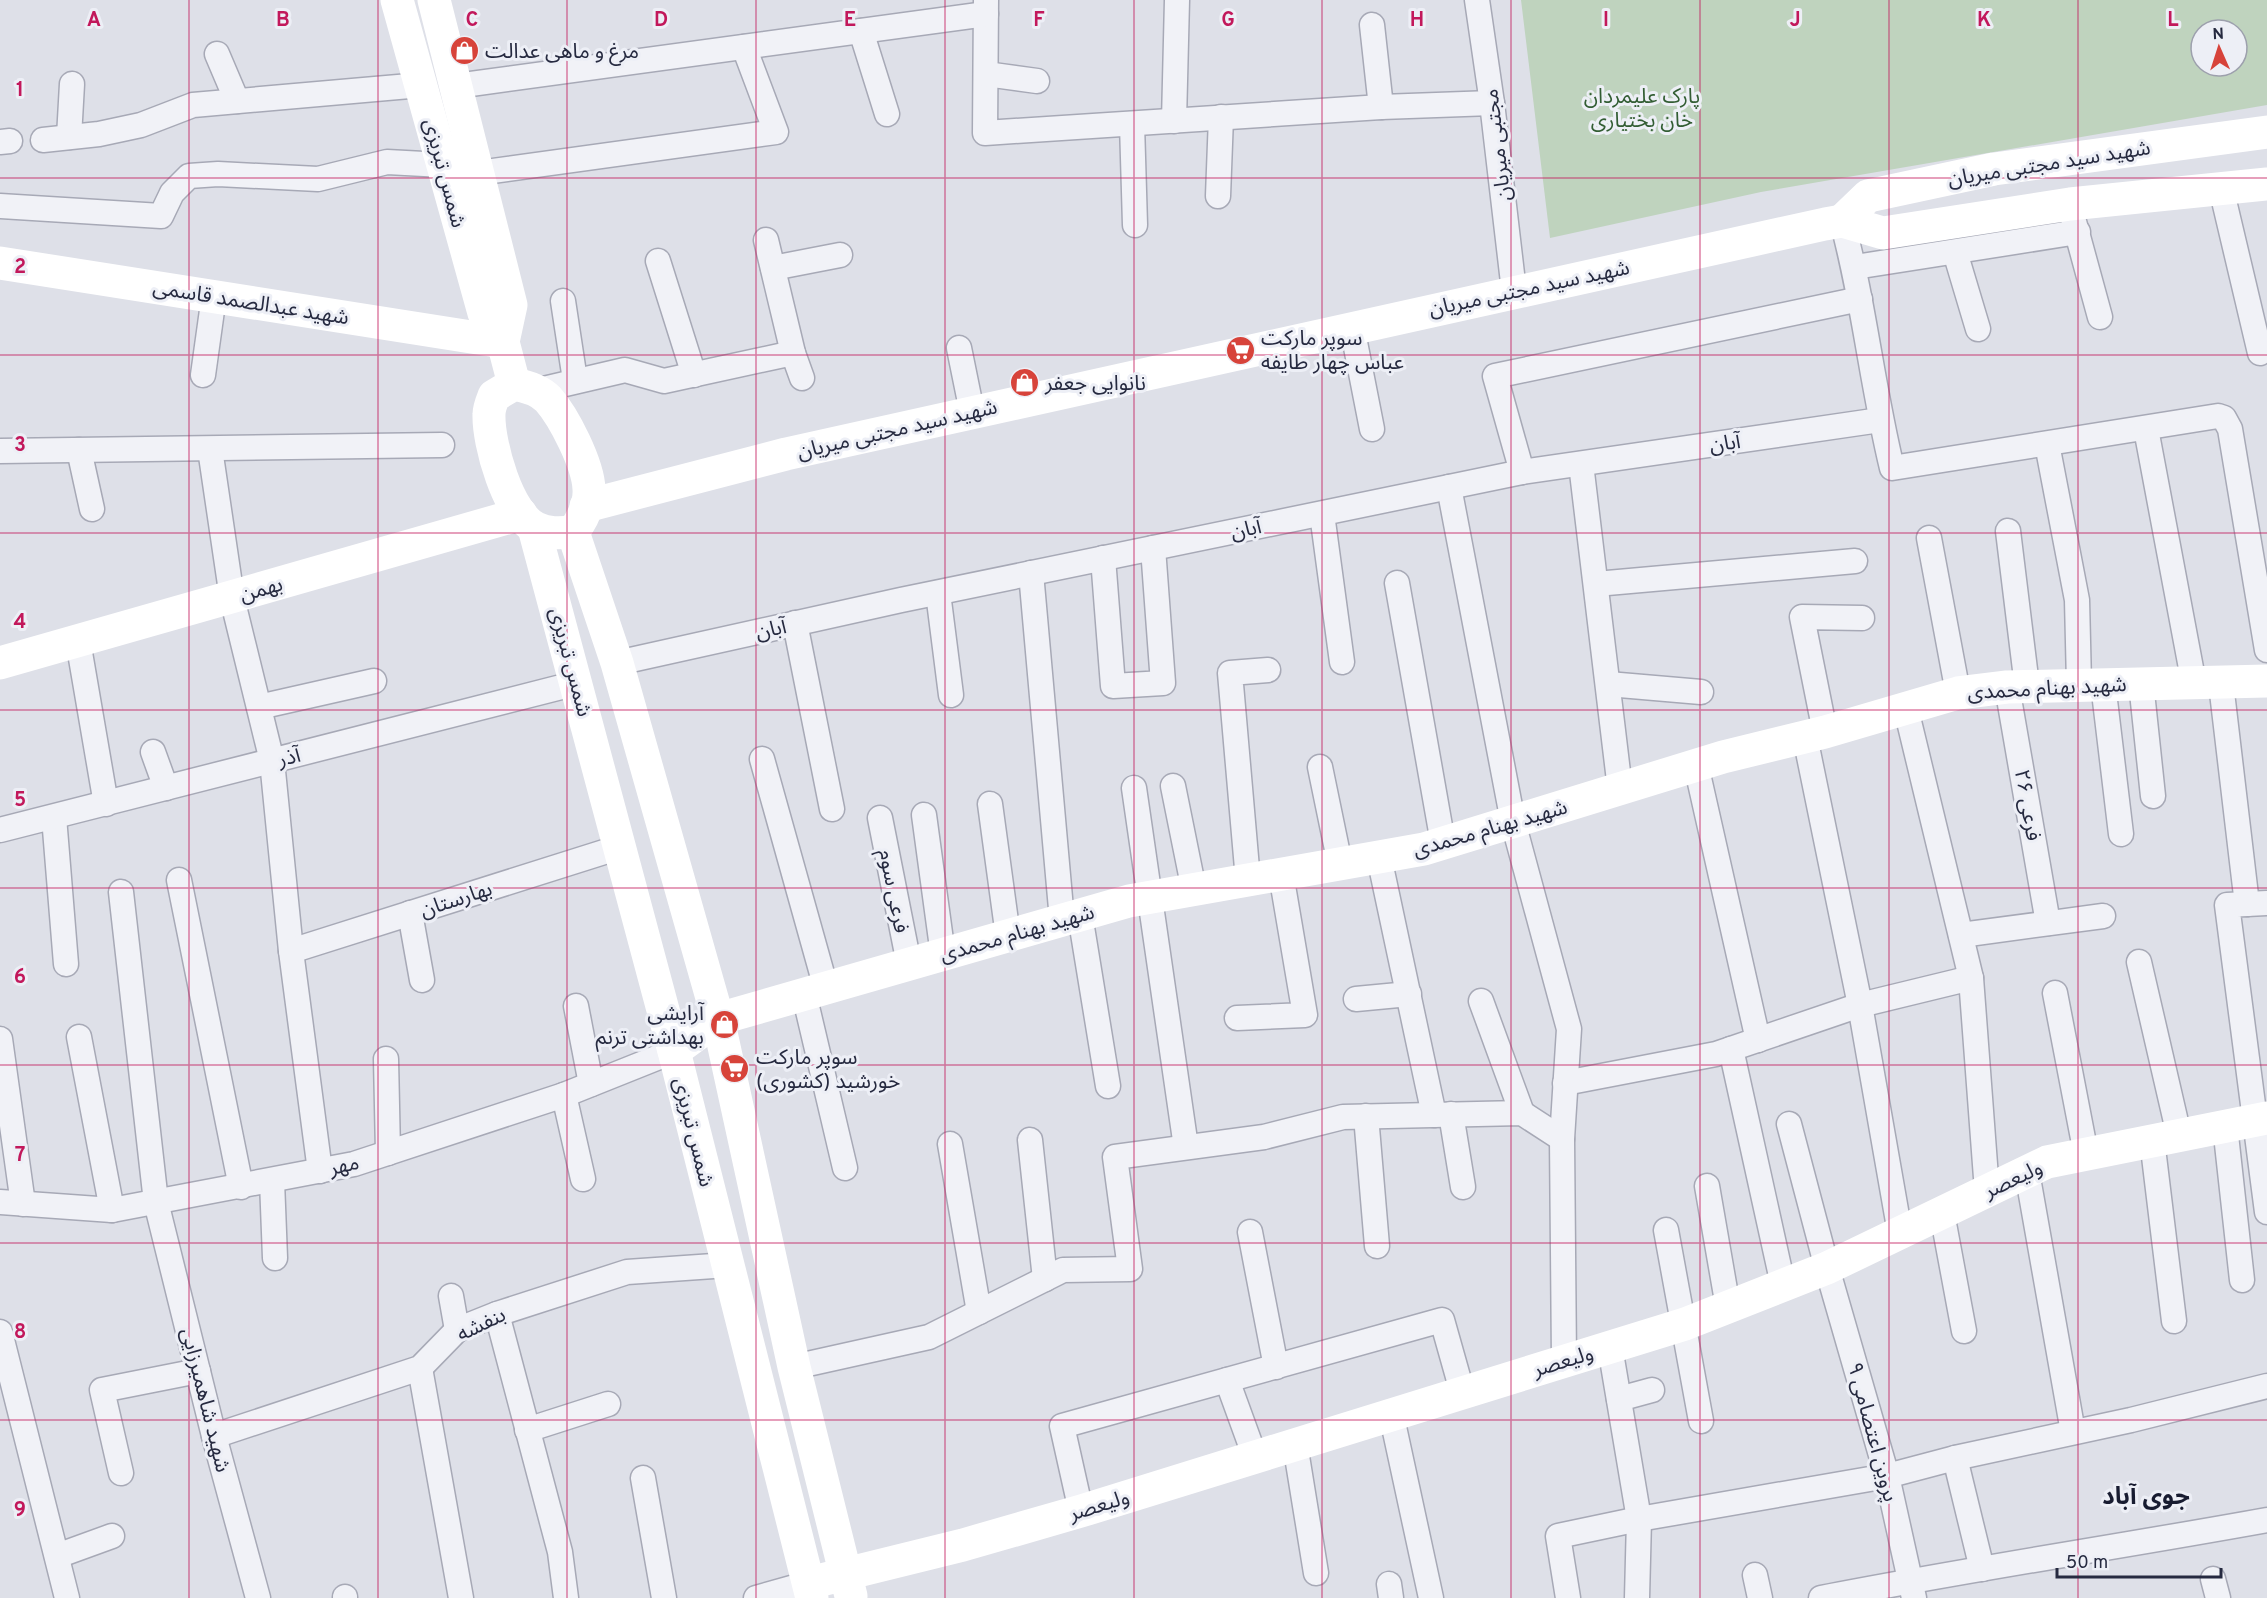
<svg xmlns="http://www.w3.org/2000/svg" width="2267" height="1598" viewBox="0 0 2267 1598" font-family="Overpass,'Noto Sans Arabic',sans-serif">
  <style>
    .green { fill: #bfd3be; fill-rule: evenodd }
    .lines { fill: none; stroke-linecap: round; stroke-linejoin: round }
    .street-casing { stroke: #a7a9b6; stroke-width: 27 }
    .street { stroke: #f1f2f7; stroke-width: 24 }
    .secondary { stroke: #fff; stroke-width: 33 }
    .grid { fill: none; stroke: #c2185b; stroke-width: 1.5; stroke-opacity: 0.55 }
    .labels { text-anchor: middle; stroke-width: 6; stroke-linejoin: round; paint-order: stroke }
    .poi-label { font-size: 21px; fill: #262a40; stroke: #edeff6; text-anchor: start }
    .park-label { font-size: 21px; fill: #325d33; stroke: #edeff6 }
    .street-label { font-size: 21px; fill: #262a40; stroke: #edeff6 }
    .quarter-label { font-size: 24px; font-weight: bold; fill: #181c31; stroke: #edeff6 }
    .grid-label { font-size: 20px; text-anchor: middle; font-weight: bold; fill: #c2185b; stroke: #edeff6; stroke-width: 6; stroke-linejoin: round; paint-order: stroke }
  </style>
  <rect width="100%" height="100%" fill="#dee0e8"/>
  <!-- green -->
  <path class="green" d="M 1521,0 L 2267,0 L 2267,105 L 1761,192 L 1550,238 ZM 2201,30 L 2237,30 L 2237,66 L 2201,66 Z"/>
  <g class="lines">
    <defs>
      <g id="street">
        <path d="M 986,0 L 985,133 L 1381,107 L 1492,103"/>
        <path d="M 1477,0 L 1492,103 L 1514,291"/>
        <path d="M 1372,25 L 1381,107"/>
        <path d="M 861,31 L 887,114"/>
        <path d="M 217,54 L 237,101"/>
        <path d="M 986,74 L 1037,81"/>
        <path d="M 456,86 L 986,14"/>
        <path d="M 1174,121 L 1177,0"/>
        <path d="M 1132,124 L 1135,225"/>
        <path d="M 69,137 L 72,84"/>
        <path d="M 43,140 L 99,134 L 141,125 L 193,105 L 421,85"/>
        <path d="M 0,142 L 10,141"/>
        <path d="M 478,173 L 776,132 L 744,47"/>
        <path d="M 2221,188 L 2260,353"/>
        <path d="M 1218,196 L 1221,117"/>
        <path d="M 0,206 L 161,216 L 172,193 L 189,176 L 218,174 L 318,179 L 387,162 L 443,165"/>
        <path d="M 2073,218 L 2100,317"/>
        <path d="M 1842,221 C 1864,302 1872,386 1892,468 L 2218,416 L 2224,418 L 2230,429 L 2267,650"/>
        <path d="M 766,240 L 793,353"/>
        <path d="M 1955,252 L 1978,329"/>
        <path d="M 658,261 L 694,375"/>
        <path d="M 1855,267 L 2078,232"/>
        <path d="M 773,268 L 840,255"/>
        <path d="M 563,301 L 575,380"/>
        <path d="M 1352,327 L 1372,429"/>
        <path d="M 959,348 L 972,412"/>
        <path d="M 203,375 L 214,296"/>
        <path d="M 535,391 L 625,370 L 664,381 L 793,353 L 802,378"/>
        <path d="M 2146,429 L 2194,684"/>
        <path d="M 2047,444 L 2077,600 L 2079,684"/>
        <path d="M 210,449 L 232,598 L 272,761 L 291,951 L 320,1171"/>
        <path d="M 79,450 L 92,509"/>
        <path d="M 0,451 L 442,445"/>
        <path d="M 1581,464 L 1620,789"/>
        <path d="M 1522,472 L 1495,376 L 1860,299"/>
        <path d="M 1449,487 L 1513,822 L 1569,1029 L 1562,1139 L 1564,1361"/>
        <path d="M 1322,514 L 1342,662"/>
        <path d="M 2008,531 L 2027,686"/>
        <path d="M 1929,538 L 1958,693"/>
        <path d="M 1103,558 L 1113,686 L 1163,683 L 1153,548"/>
        <path d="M 1031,573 L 1062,920"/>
        <path d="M 1397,583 L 1443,843"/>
        <path d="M 1596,584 L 1855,561"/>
        <path d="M 938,593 L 951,695"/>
        <path d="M 795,623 L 832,809"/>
        <path d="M 78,641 L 106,804"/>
        <path d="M 617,663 L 901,600 L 1522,472 L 1880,420"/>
        <path d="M 2141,683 L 2153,796"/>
        <path d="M 1608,684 L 1701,692"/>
        <path d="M 2103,684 L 2121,834"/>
        <path d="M 2221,684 L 2247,904"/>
        <path d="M 2007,687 L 2048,923"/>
        <path d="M 259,707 L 374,681"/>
        <path d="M 1906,709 L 1971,978 L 1987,1191"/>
        <path d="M 1825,732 L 1802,617 L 1862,618"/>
        <path d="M 1805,737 L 1860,1005 L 1900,1233"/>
        <path d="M 153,752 L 166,788"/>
        <path d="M 762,759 L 826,988"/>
        <path d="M 1696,765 L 1758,1040"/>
        <path d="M 1320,767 L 1340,864"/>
        <path d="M 1173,786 L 1194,890"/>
        <path d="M 1134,788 L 1186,1147"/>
        <path d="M 990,804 L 1008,936"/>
        <path d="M 924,815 L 943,955"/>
        <path d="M 54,817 L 66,964"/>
        <path d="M 880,818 L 909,964"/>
        <path d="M 0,830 L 577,683"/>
        <path d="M 1379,857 L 1434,1115"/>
        <path d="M 179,880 L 241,1187"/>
        <path d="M 1248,880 L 1230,673 L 1268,670"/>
        <path d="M 121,892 L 156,1202 L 214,1436 L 258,1598"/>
        <path d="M 2267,903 L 2227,905 L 2267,1212"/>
        <path d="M 410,913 L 422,980"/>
        <path d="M 1080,915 L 1108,1086"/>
        <path d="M 1961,935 L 2103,916"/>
        <path d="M 291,951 L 620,847"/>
        <path d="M 2139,962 L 2179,1135"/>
        <path d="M 2055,993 L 2086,1154"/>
        <path d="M 804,994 L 845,1168"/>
        <path d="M 1356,999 L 1409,994"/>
        <path d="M 1481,1001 L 1522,1113"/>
        <path d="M 576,1006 L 591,1084"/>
        <path d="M 1237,1018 L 1305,1015 L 1281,874"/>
        <path d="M 79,1037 L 112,1210"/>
        <path d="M 0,1039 L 23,1204"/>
        <path d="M 1731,1049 L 1783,1285"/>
        <path d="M 386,1059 L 388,1153"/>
        <path d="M 1565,1083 L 1716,1054 L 1860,1005 L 1971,978"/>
        <path d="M 564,1095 L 583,1179"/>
        <path d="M 1451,1114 L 1463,1187"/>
        <path d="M 1366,1116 L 1377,1246"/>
        <path d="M 1789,1124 L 1827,1268 L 1887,1476 L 1914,1598"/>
        <path d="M 2225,1126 L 2242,1280"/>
        <path d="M 1030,1140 L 1045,1279"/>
        <path d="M 2152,1140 L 2174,1321"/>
        <path d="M 950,1144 L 979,1312"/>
        <path d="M 2027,1172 L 2073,1432"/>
        <path d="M 272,1181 L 275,1258"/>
        <path d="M 1707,1186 L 1728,1307"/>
        <path d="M 0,1202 L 112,1210 L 354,1164 L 564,1095 L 674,1051"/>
        <path d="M 1942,1213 L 1964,1331"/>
        <path d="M 1666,1230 L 1701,1421"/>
        <path d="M 1250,1232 L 1276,1367"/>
        <path d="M 451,1296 L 457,1330"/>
        <path d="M 497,1314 L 560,1552 L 566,1598"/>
        <path d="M 0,1332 L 67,1598"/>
        <path d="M 1610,1347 L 1639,1519 L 1637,1598"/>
        <path d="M 794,1367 L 929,1337 L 1063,1270 L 1130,1269 L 1115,1157 L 1264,1137 L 1343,1117 L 1522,1113 L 1562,1139"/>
        <path d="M 420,1368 L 461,1598"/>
        <path d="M 1227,1380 L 1255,1457"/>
        <path d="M 1619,1399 L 1652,1390"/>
        <path d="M 1391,1413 L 1431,1598"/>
        <path d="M 527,1430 L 608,1404"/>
        <path d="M 214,1436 L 420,1368 L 457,1330 L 497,1314 L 627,1272 L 728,1265"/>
        <path d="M 1295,1444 L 1316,1573"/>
        <path d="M 1955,1458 L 1982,1569"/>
        <path d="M 121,1473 L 102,1390 L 198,1371"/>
        <path d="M 643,1478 L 664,1598"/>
        <path d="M 1081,1511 L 1062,1426 L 1442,1320 L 1462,1391"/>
        <path d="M 57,1556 L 112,1536"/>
        <path d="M 1755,1575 L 1760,1598"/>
        <path d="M 2213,1579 L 2218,1598"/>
        <path d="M 1389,1584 L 1391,1598"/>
        <path d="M 345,1597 L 345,1598"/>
        <path d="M 756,1598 L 809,1583"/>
        <path d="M 1568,1598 L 1558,1536 L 1639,1519 L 1887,1476 L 1955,1458 L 2131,1420 L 2267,1386"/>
        <path d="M 1821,1598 C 1969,1569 2118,1547 2267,1520"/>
      </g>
    </defs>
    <!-- street casing -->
    <use href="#street" class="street-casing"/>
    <!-- street -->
    <use href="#street" class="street"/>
    <!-- secondary -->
    <g class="secondary">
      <path d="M 397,0 L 484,313 L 503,342 L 514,384"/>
      <path d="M 434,0 L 511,305 L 503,342"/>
      <path d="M 1842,221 L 1868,196 L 1994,169 L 2267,132"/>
      <path d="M 0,263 L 503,342"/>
      <path d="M 514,384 C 525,386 539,390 548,399 C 564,417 588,464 589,489 C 590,504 582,520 573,532 C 560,533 548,534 536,528 C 508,515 488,443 489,414 C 489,408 492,401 494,396 Z"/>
      <path d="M 586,506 L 786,454 L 1825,224 L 1842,221 L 1883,233 L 2070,204 L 2267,184"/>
      <path d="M 534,528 L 674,1051 L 812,1598"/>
      <path d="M 573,532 L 617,663 L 718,1019 L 794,1367 L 851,1596"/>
      <path d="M 0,663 L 521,514"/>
      <path d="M 674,1051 L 718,1019 L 1129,901 L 1424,849 L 1723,757 L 1825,732 L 1958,693 L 2007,687 L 2267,681"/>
      <path d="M 809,1583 L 963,1545 L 1081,1511 L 1685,1324 L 1827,1268 L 2047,1162 L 2267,1118"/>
    </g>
  </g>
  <!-- grid -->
  <path class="grid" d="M 189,0 L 189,1598M 378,0 L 378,1598M 567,0 L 567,1598M 756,0 L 756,1598M 945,0 L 945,1598M 1134,0 L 1134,1598M 1322,0 L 1322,1598M 1511,0 L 1511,1598M 1700,0 L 1700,1598M 1889,0 L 1889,1598M 2078,0 L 2078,1598M 0,178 L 2267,178M 0,355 L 2267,355M 0,533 L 2267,533M 0,710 L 2267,710M 0,888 L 2267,888M 0,1065 L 2267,1065M 0,1243 L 2267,1243M 0,1420 L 2267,1420"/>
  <!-- icons -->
  <defs>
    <symbol id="shop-disc" viewBox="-11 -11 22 22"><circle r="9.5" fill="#d7433a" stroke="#edeff6"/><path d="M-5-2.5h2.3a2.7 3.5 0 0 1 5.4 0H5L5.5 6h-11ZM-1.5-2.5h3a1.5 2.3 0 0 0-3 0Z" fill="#fff"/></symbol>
    <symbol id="supermarket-disc" viewBox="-11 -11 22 22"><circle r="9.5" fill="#d7433a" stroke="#edeff6"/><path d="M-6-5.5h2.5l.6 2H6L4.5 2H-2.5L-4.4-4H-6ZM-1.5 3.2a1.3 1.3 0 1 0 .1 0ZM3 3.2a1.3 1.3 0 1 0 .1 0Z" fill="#fff"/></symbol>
  </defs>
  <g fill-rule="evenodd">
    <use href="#shop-disc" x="448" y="34" width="33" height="33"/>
    <use href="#supermarket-disc" x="1224" y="334" width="33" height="33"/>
    <use href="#shop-disc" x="1008" y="366" width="33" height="33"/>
    <use href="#shop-disc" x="708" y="1008" width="33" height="33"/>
    <use href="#supermarket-disc" x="718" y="1052" width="33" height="33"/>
  </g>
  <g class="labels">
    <!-- poi labels -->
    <g class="poi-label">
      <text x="485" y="58">مرغ و ماهی عدالت</text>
      <text x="1261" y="345">سوپر مارکت<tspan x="1261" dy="24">عباس چهار طایفه</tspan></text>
      <text x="1045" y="390">نانوایی جعفر</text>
      <text x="704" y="1020" text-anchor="end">آرایشی<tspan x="704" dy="24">بهداشتی ترنم</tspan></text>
      <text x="756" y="1064">سوپر مارکت<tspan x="756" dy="24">خورشید (کشوری)</tspan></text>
    </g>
    <!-- park labels -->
    <g class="park-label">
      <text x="1642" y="103">پارک علیمردان<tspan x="1642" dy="24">خان بختیاری</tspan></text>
    </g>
    <!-- street labels -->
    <g class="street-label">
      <text transform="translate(1497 145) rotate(-97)" y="7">مجتبی میریان</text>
      <text transform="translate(2049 163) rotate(-9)" y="7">شهید سید مجتبی میریان</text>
      <text transform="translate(445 173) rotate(75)" y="7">شمس تبریزی</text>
      <text transform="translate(1529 288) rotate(-12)" y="7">شهید سید مجتبی میریان</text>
      <text transform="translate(251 302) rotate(9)" y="7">شهید عبدالصمد قاسمی</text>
      <text transform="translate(897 429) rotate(-13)" y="7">شهید سید مجتبی میریان</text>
      <text transform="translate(1725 443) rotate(-8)" y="7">آبان</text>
      <text transform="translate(1246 529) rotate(-12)" y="7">آبان</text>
      <text transform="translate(261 589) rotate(-16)" y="7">بهمن</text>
      <text transform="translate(771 629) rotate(-12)" y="7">آبان</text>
      <text transform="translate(571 662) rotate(75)" y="7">شمس تبریزی</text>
      <text transform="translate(2047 688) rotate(-3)" y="7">شهید بهنام محمدی</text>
      <text transform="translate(289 757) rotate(-14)" y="7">آذر</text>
      <text transform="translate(2028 805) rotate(80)" y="7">فرعی ۲۶</text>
      <text transform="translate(1490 828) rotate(-16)" y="7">شهید بهنام محمدی</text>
      <text transform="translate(894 891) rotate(79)" y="7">فرعی سوم</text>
      <text transform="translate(456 899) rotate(-18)" y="7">بهارستان</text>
      <text transform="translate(1017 933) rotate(-16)" y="7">شهید بهنام محمدی</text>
      <text transform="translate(694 1132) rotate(76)" y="7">شمس تبریزی</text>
      <text transform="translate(344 1165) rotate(-13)" y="7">مهر</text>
      <text transform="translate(2013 1179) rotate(-25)" y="7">ولیعصر</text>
      <text transform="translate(481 1324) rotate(-26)" y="7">بنفشه</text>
      <text transform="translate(1563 1361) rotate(-17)" y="7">ولیعصر</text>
      <text transform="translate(206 1400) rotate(76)" y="7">شهید شاهمیرزایی</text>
      <text transform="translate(1873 1432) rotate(75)" y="7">پروین اعتصامی ۹</text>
      <text transform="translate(1099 1505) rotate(-17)" y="7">ولیعصر</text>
    </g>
    <!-- quarter labels -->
    <g class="quarter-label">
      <text x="2146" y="1504">جوی آباد</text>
    </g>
  </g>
  <g class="grid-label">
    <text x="94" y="26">A</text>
    <text x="283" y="26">B</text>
    <text x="472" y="26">C</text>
    <text x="661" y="26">D</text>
    <text x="850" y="26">E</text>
    <text x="1039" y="26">F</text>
    <text x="1228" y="26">G</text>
    <text x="1417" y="26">H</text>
    <text x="1606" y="26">I</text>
    <text x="1795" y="26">J</text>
    <text x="1984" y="26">K</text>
    <text x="2173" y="26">L</text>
    <text x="20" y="96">1</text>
    <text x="20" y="273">2</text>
    <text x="20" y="451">3</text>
    <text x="20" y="628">4</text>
    <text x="20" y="806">5</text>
    <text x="20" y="983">6</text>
    <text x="20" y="1161">7</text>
    <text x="20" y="1338">8</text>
    <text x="20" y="1516">9</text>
  </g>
  <!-- north arrow -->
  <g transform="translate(2219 48) rotate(357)"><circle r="28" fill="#edeff6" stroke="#9da0ad" stroke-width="1.5"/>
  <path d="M0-4.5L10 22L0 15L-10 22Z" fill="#d7433a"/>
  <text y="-9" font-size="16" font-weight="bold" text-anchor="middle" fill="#262a40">N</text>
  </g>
  <!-- scale -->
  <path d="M2057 1568v9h164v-9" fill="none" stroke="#262a40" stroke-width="3"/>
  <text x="2066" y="1568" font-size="18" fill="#262a40" stroke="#edeff6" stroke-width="4.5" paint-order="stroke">50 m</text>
</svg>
